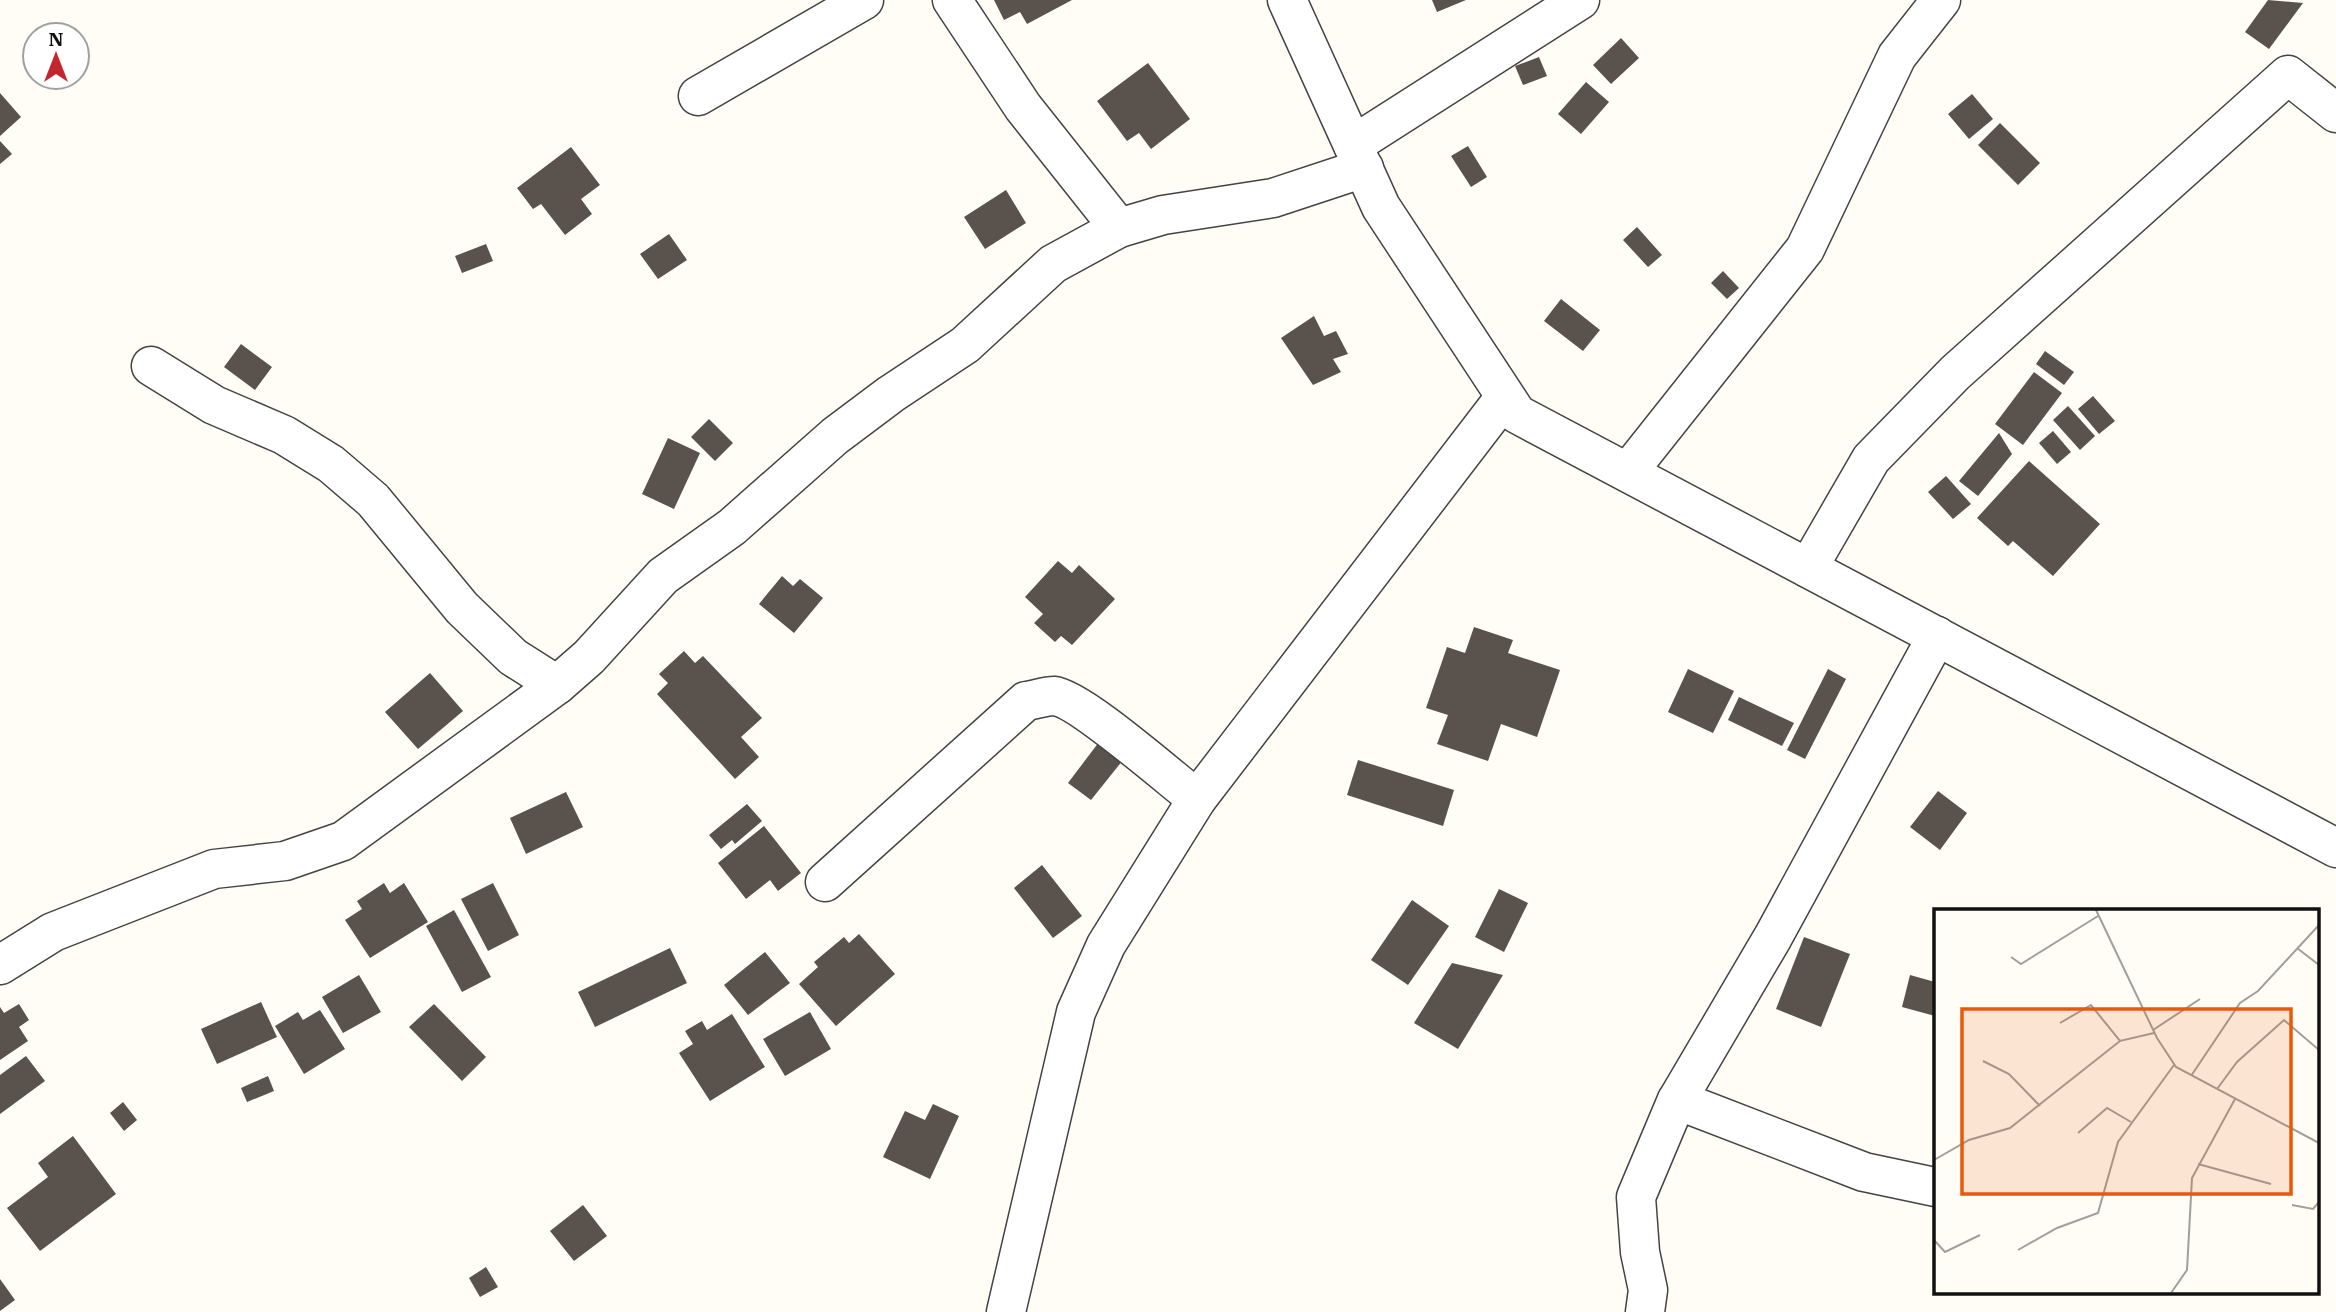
<svg xmlns="http://www.w3.org/2000/svg" width="2336" height="1312" viewBox="0 0 2336 1312" font-family="'IBM Plex Serif',serif">
  <style>
    .building { fill: #5a524d }
    .lines { fill: none; stroke-linecap: round; stroke-linejoin: round }
    .minor-casing { stroke: #444; stroke-width: 41 }
    .minor { stroke: #fff; stroke-width: 38 }
    .inset-road { fill: none; stroke: #a09f9a; stroke-width: 2 }
    .view { fill: #e8590c; fill-opacity: 0.15; stroke: #e8590c; stroke-width: 3.5 }
    .inset-edge { fill: none; stroke: #111; stroke-width: 3.5 }
  </style>
  <rect width="100%" height="100%" fill="#fffdf5"/>
  <!-- building -->
  <g class="building">
    <path d="M 994,0 L 1072,0 L 1027,24 L 1020,12 L 1004,20 Z"/>
    <path d="M 1432,0 L 1466,0 L 1437,12 Z"/>
    <path d="M 2268,0 L 2303,3 L 2269,49 L 2245,32 Z"/>
    <path d="M 1621,38 L 1639,58 L 1611,84 L 1593,65 Z"/>
    <path d="M 1539,57 L 1547,76 L 1523,85 L 1515,66 Z"/>
    <path d="M 1148,63 L 1190,119 L 1151,149 L 1139,133 L 1127,141 L 1097,101 Z"/>
    <path d="M 1586,82 L 1609,102 L 1581,134 L 1558,114 Z"/>
    <path d="M 0,93 L 21,117 L 0,136 Z"/>
    <path d="M 1972,94 L 1993,119 L 1969,139 L 1948,114 Z"/>
    <path d="M 2000,123 L 2040,163 L 2018,185 L 1978,145 Z"/>
    <path d="M 0,141 L 12,154 L 0,164 Z"/>
    <path d="M 1468,146 L 1487,177 L 1471,187 L 1451,156 Z"/>
    <path d="M 571,147 L 600,185 L 581,199 L 592,214 L 565,235 L 541,204 L 533,209 L 517,188 Z"/>
    <path d="M 1006,190 L 1026,223 L 985,249 L 964,217 Z"/>
    <path d="M 1637,227 L 1662,255 L 1648,267 L 1623,240 Z"/>
    <path d="M 669,234 L 687,260 L 658,279 L 640,254 Z"/>
    <path d="M 486,244 L 493,261 L 462,273 L 455,256 Z"/>
    <path d="M 1723,271 L 1739,288 L 1727,299 L 1711,283 Z"/>
    <path d="M 1561,299 L 1600,330 L 1583,351 L 1544,321 Z"/>
    <path d="M 1314,316 L 1324,336 L 1336,331 L 1348,354 L 1333,359 L 1341,372 L 1313,385 L 1281,338 Z"/>
    <path d="M 241,344 L 272,367 L 255,390 L 224,367 Z"/>
    <path d="M 2045,351 L 2074,372 L 2064,385 L 2036,364 Z"/>
    <path d="M 2034,372 L 2062,393 L 2023,445 L 1995,424 Z"/>
    <path d="M 2093,396 L 2115,421 L 2099,434 L 2078,409 Z"/>
    <path d="M 2068,406 L 2095,436 L 2080,450 L 2053,420 Z"/>
    <path d="M 709,419 L 733,443 L 715,461 L 691,437 Z"/>
    <path d="M 2053,431 L 2071,452 L 2057,464 L 2039,443 Z"/>
    <path d="M 1999,433 L 2012,454 L 1978,496 L 1959,481 Z"/>
    <path d="M 668,438 L 700,453 L 674,509 L 642,494 Z"/>
    <path d="M 2029,461 L 2100,524 L 2053,576 L 2013,541 L 2008,546 L 1977,518 Z"/>
    <path d="M 1946,476 L 1971,504 L 1953,519 L 1928,492 Z"/>
    <path d="M 1058,561 L 1072,573 L 1079,565 L 1115,599 L 1072,645 L 1061,636 L 1055,642 L 1034,623 L 1043,614 L 1025,597 Z"/>
    <path d="M 782,576 L 793,586 L 800,579 L 823,598 L 794,633 L 759,604 Z"/>
    <path d="M 1474,627 L 1513,640 L 1508,653 L 1560,670 L 1537,737 L 1501,724 L 1488,761 L 1437,744 L 1448,715 L 1426,708 L 1447,647 L 1465,653 Z"/>
    <path d="M 684,651 L 695,663 L 703,656 L 762,718 L 741,737 L 759,757 L 735,779 L 657,694 L 668,683 L 659,674 Z"/>
    <path d="M 1688,669 L 1734,691 L 1713,733 L 1668,712 Z"/>
    <path d="M 1828,669 L 1846,679 L 1805,759 L 1787,750 Z"/>
    <path d="M 430,673 L 463,711 L 418,749 L 385,712 Z"/>
    <path d="M 1739,697 L 1794,723 L 1782,746 L 1728,720 Z"/>
    <path d="M 1099,742 L 1123,760 L 1091,800 L 1068,783 Z"/>
    <path d="M 1358,760 L 1454,790 L 1443,826 L 1347,795 Z"/>
    <path d="M 1938,791 L 1967,813 L 1940,850 L 1910,827 Z"/>
    <path d="M 566,792 L 583,827 L 526,854 L 510,818 Z"/>
    <path d="M 747,804 L 762,821 L 735,844 L 732,840 L 721,849 L 709,835 Z"/>
    <path d="M 764,826 L 801,873 L 778,891 L 770,880 L 746,899 L 718,863 Z"/>
    <path d="M 1042,865 L 1082,916 L 1053,938 L 1014,888 Z"/>
    <path d="M 384,883 L 390,893 L 404,883 L 428,922 L 370,958 L 345,920 L 362,909 L 357,901 Z"/>
    <path d="M 493,883 L 519,935 L 488,951 L 461,899 Z"/>
    <path d="M 1499,889 L 1528,903 L 1504,952 L 1475,937 Z"/>
    <path d="M 1412,900 L 1449,926 L 1408,985 L 1371,960 Z"/>
    <path d="M 454,910 L 491,977 L 462,992 L 426,926 Z"/>
    <path d="M 859,934 L 895,974 L 836,1026 L 799,984 L 818,967 L 814,962 L 844,937 L 849,943 Z"/>
    <path d="M 1804,937 L 1850,954 L 1821,1027 L 1776,1009 Z"/>
    <path d="M 670,948 L 687,983 L 595,1027 L 578,992 Z"/>
    <path d="M 765,952 L 790,983 L 748,1015 L 724,985 Z"/>
    <path d="M 1452,963 L 1503,975 L 1458,1049 L 1414,1023 Z"/>
    <path d="M 359,975 L 381,1012 L 343,1033 L 322,997 Z"/>
    <path d="M 1910,975 L 1935,982 L 1935,1016 L 1902,1007 Z"/>
    <path d="M 261,1002 L 277,1037 L 217,1064 L 201,1029 Z"/>
    <path d="M 19,1004 L 29,1020 L 19,1027 L 28,1041 L 0,1060 L 0,1007 L 4,1013 Z"/>
    <path d="M 434,1004 L 486,1057 L 462,1081 L 409,1027 Z"/>
    <path d="M 320,1010 L 345,1049 L 304,1074 L 275,1026 L 298,1012 L 303,1020 Z"/>
    <path d="M 810,1012 L 831,1049 L 785,1076 L 763,1039 Z"/>
    <path d="M 732,1014 L 765,1067 L 710,1101 L 679,1053 L 693,1044 L 685,1031 L 702,1021 L 707,1030 Z"/>
    <path d="M 26,1056 L 45,1081 L 0,1114 L 0,1075 Z"/>
    <path d="M 268,1076 L 274,1091 L 247,1102 L 241,1088 Z"/>
    <path d="M 123,1102 L 137,1120 L 124,1131 L 110,1113 Z"/>
    <path d="M 933,1104 L 959,1116 L 930,1179 L 883,1157 L 905,1111 L 925,1120 Z"/>
    <path d="M 73,1136 L 116,1194 L 40,1251 L 7,1208 L 48,1177 L 38,1163 Z"/>
    <path d="M 583,1205 L 607,1236 L 574,1261 L 550,1231 Z"/>
    <path d="M 486,1267 L 498,1287 L 480,1297 L 469,1278 Z"/>
    <path d="M 0,1279 L 15,1300 L 0,1311 Z"/>
  </g>
  <g class="lines">
    <defs>
      <g id="minor">
        <path d="M 952,0 L 1023,107 L 1119,228 L 1163,215 L 1273,198 L 1364,168"/>
        <path d="M 1287,0 L 1381,207 L 1517,414 L 2336,848"/>
        <path d="M 698,96 L 864,0"/>
        <path d="M 1353,145 L 1580,0"/>
        <path d="M 151,366 L 214,405 L 284,435 L 331,464 L 373,500 L 462,608 L 513,657 L 557,685"/>
        <path d="M 1628,472 L 1805,249 L 1897,56 L 1941,0"/>
        <path d="M 1808,568 L 1871,459 L 1955,373 L 2288,75 L 2336,113"/>
        <path d="M 825,882 L 1026,701 C 1035,700 1045,696 1054,696 C 1079,698 1171,779 1197,799"/>
        <path d="M 0,965 L 53,932 L 214,869 L 285,861 L 343,841 L 557,685 L 589,657 L 663,576 L 732,527 L 835,436 L 891,394 L 965,345 L 1053,264 L 1119,228"/>
        <path d="M 1677,1100 L 1864,1172 L 1935,1187"/>
        <path d="M 1006,1312 L 1076,1012 L 1106,945 L 1197,799 L 1505,397"/>
        <path d="M 1645,1312 L 1648,1290 L 1640,1252 L 1636,1197 L 1676,1102 L 1773,937 L 1937,636"/>
      </g>
    </defs>
    <!-- minor casing -->
    <use href="#minor" class="minor-casing"/>
    <!-- minor -->
    <use href="#minor" class="minor"/>
  </g>
  <!-- overview -->
  <g transform="translate(1934 909)">
    <rect width="385" height="385" fill="#fffdf5"/>
    <path class="inset-road" d="M 162,1 L 223,129 L 242,158 L 385,234M 363,39 L 385,56M 77,48 L 87,55 L 164,7M 126,114 L 157,96 L 186,132 L 220,124M 219,121 L 266,90M 49,152 L 75,165 L 106,197M 257,167 L 306,94 L 324,82 L 385,16M 283,180 L 303,153 L 350,111 L 385,141M 144,224 L 173,199 L 197,213M 0,251 L 35,231 L 76,219 L 186,132M 264,255 L 337,275M 358,296 L 379,300 L 385,293M 0,331 L 11,343 L 46,326M 84,341 L 123,319 L 164,304 L 184,233 L 240,156M 237,384 L 253,361 L 258,269 L 301,190"/>
    <path class="view" d="M 28,100 L 357,100 L 357,285 L 28,285 Z"/>
    <rect width="385" height="385" class="inset-edge"/>
  </g>
  <!-- north arrow -->
  <g transform="translate(56 56)"><circle r="33" fill="#ffffff" stroke="#a0a0a0" stroke-width="2"/>
  <path d="M0-5L12 26L0 18L-12 26Z" fill="#c4262e"/>
  <text y="-10" font-size="19" font-weight="bold" text-anchor="middle" fill="#111111">N</text>
  </g>
</svg>
